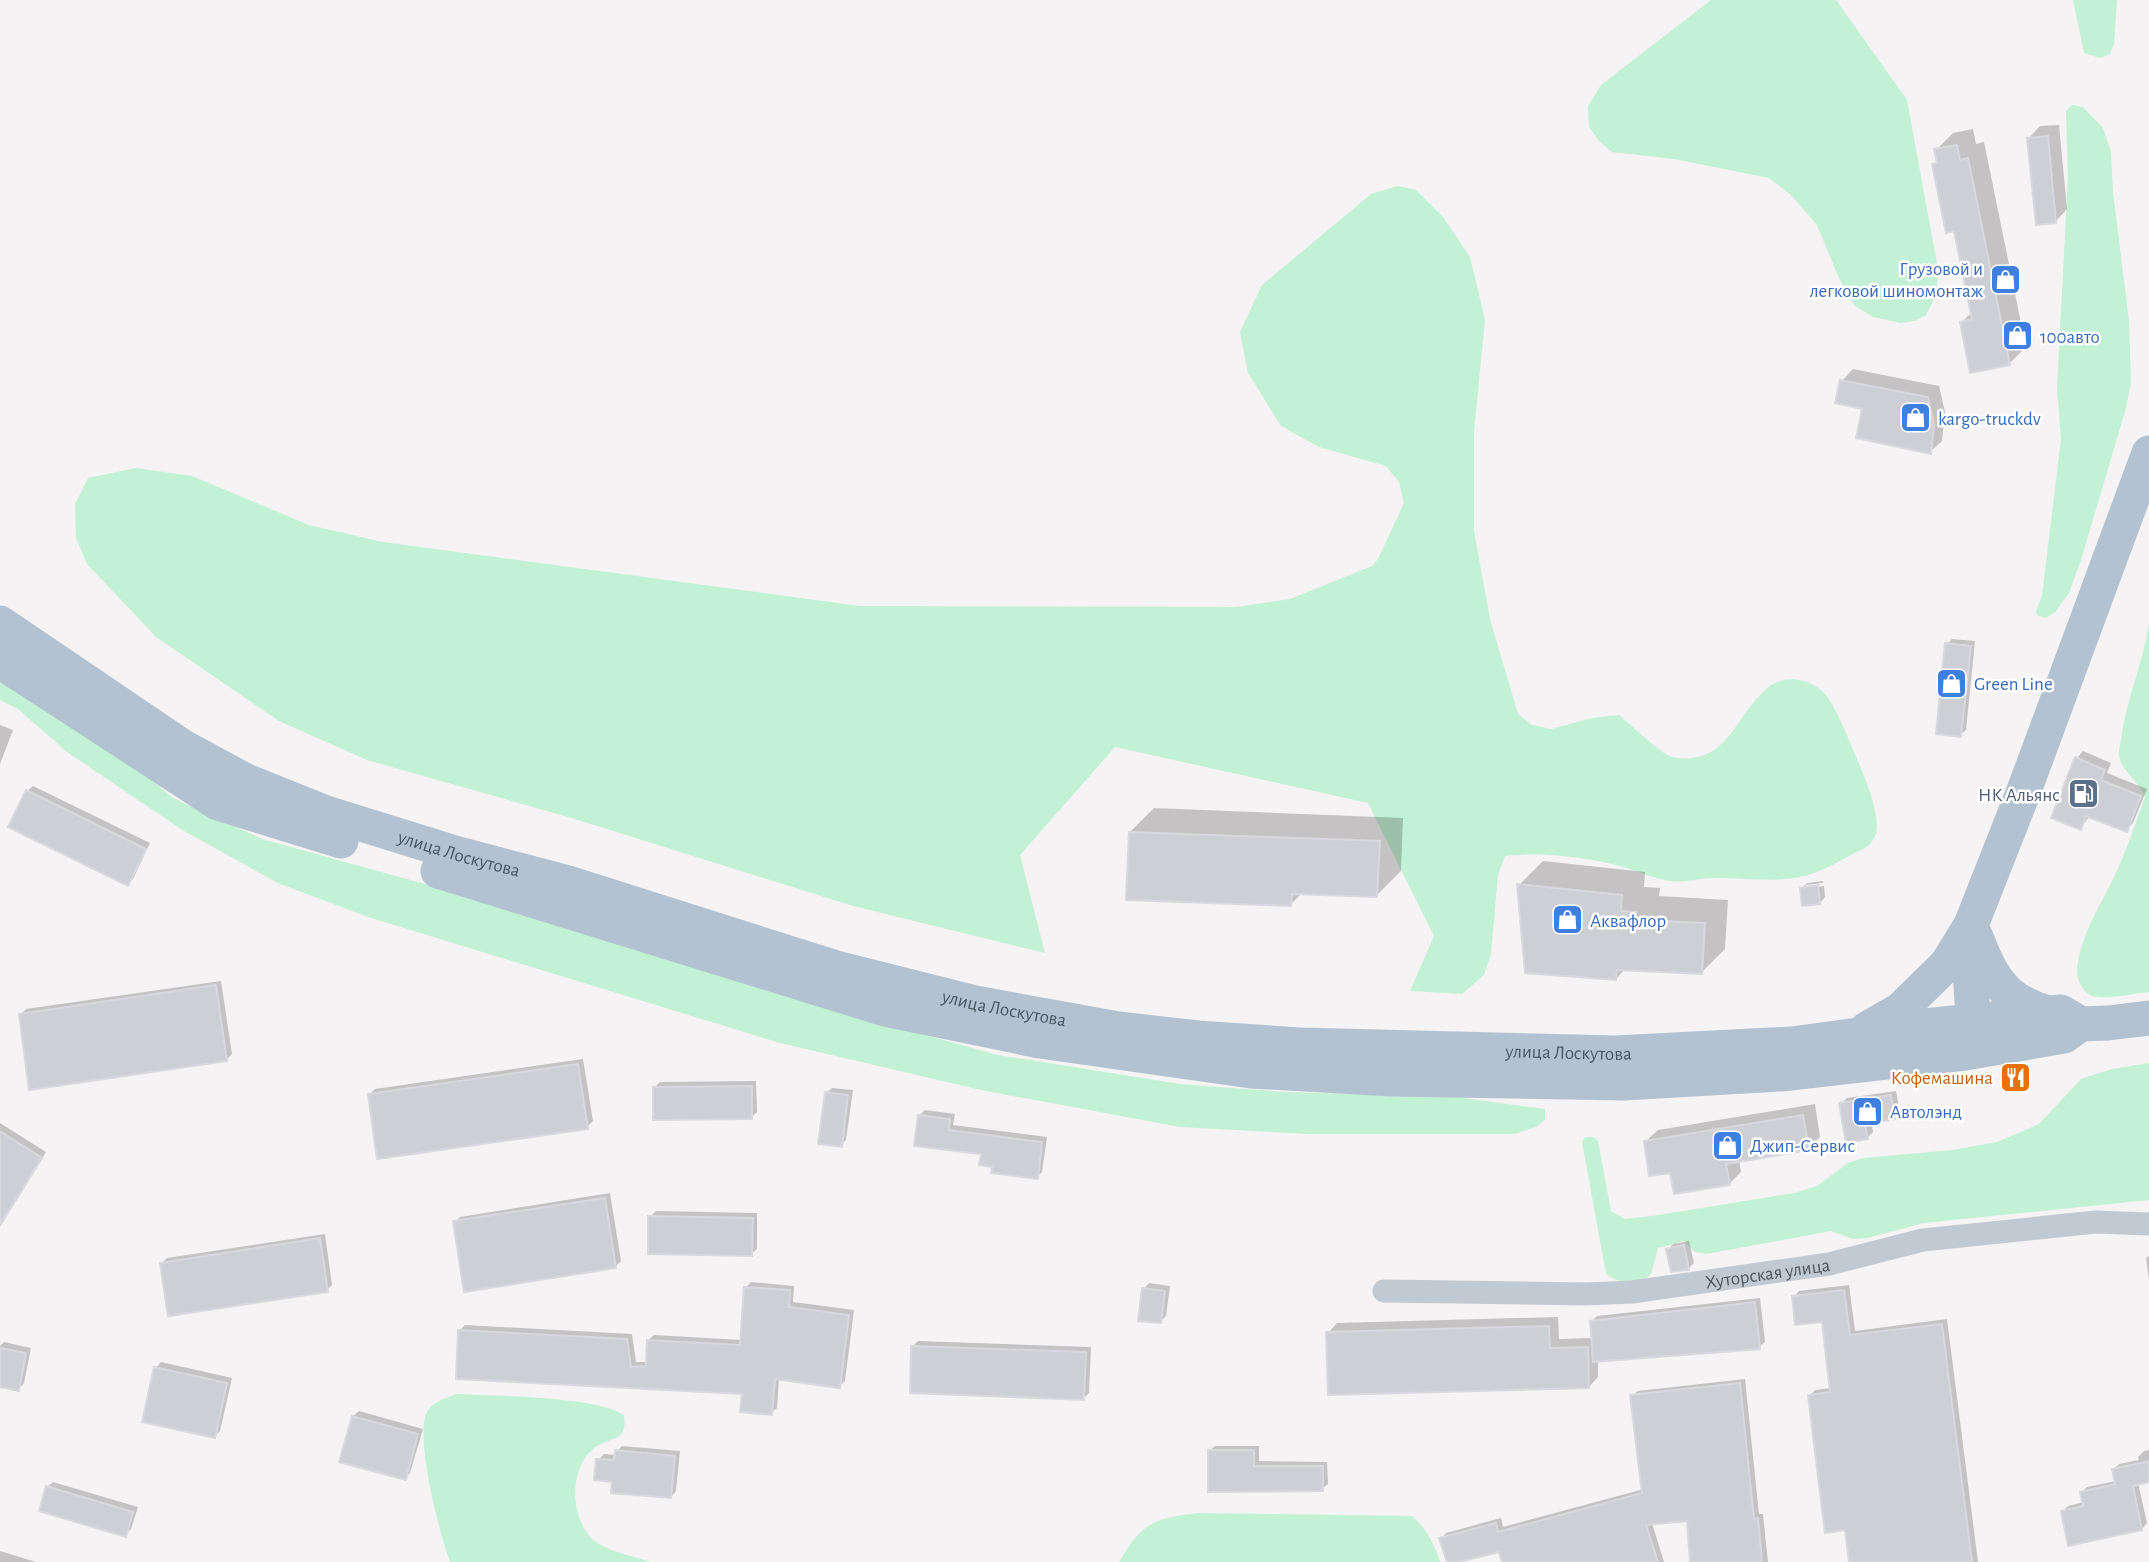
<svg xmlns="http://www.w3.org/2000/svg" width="2149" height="1562" viewBox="0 0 2149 1562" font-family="'Alegreya Sans',sans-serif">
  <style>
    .green { fill: #c3f1d5 }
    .shadow { fill: #0003 }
    .building { fill: #cdcfd5; stroke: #d7d9de; stroke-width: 2 }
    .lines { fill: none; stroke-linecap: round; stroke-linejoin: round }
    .minor { stroke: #c1cad2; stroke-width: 23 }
    .primary { stroke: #b3c2d1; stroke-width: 35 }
    .labels { text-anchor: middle; stroke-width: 5; stroke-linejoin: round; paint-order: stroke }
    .shop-label { font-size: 19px; fill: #366cbe; stroke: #fff; text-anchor: start }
    .service-label { font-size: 19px; fill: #4e5e75; stroke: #fff; text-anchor: end }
    .street-label { font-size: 19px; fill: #4a5661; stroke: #fff }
    .food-label { font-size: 19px; fill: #c56008; stroke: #fff; text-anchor: end }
  </style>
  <rect width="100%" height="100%" fill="#f5f3f3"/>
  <!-- green -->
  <g class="green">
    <path d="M 1711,0 L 1836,0 L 1907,100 L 1938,269 L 1936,295 L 1926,315 L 1915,321 L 1901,323 L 1873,317 L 1854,305 L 1838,276 L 1817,225 L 1791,195 L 1769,178 L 1674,159 L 1612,152 L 1599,141 L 1589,127 L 1588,106 L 1601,85 Z"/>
    <path d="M 2073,0 L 2117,0 L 2114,44 L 2110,54 L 2100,58 L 2084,53 Z"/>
    <path d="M 2072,105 L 2083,107 L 2103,128 L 2111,152 L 2113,192 L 2129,321 L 2131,382 L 2126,408 L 2081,560 L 2069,593 L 2055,612 L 2045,618 L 2037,615 L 2036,611 L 2042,596 L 2061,439 L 2057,388 L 2068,177 L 2066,111 Z"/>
    <path d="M 1398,186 L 1416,190 L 1443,217 L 1470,257 L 1485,320 L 1474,431 L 1474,531 L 1490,619 L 1518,714 L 1532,725 L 1551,729 L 1592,718 L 1619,715 C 1629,723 1662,755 1672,757 C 1726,767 1734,719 1764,691 C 1782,673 1809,677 1825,694 C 1835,703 1866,779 1871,795 C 1876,815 1885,839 1861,850 C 1844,858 1826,870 1808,875 C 1777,884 1744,877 1713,878 C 1699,878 1684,883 1671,881 C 1657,880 1635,870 1620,866 C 1586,857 1540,852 1505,856 L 1498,875 L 1491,954 L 1484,975 L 1462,994 L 1410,991 L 1434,936 L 1368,803 L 1115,747 L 1020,855 L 1045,953 L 853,906 L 575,819 L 367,760 L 279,721 L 156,637 L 87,564 L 76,538 L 75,504 L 88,478 L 136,468 L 192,476 L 309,525 L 383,542 L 860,606 L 1236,607 L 1290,599 L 1372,566 L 1378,559 L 1404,503 L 1399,482 L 1386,466 L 1319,447 L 1281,426 L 1248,373 L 1240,332 L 1262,285 L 1371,194 Z"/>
    <path d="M 2149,624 L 2149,992 C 2135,993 2102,1001 2090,995 C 2079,988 2075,975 2078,962 C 2083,931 2103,901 2116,873 C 2127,849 2136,822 2145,797 C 2140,782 2123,773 2119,756 C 2118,752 2120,745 2121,740 C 2126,700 2143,663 2149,624 Z"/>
    <path d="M 0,669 L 121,754 L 173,798 L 262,839 L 635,942 L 812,1004 L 998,1055 L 1180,1084 L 1286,1092 L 1456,1097 L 1545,1109 L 1545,1120 L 1536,1127 L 1514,1134 L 1308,1134 L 1180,1127 L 981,1090 L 780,1043 L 368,917 L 278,883 L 184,831 L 67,752 L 18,709 L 0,700 Z"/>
    <path d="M 2149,1063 L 2149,1200 L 1924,1223 L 1867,1238 L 1853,1239 L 1831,1231 L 1706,1254 L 1695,1252 L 1684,1241 L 1658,1248 L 1651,1274 C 1638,1286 1620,1284 1606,1274 L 1582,1142 L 1585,1137 L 1594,1137 L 1598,1141 L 1611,1211 L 1625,1219 L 1652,1216 L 1794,1193 L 1817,1186 L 1848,1163 L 1863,1158 L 1953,1150 L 1997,1142 L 2039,1124 L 2081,1079 L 2112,1069 Z"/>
    <path d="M 456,1394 C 494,1396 594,1396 624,1415 C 628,1444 610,1435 593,1449 C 567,1470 570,1527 599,1544 C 614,1553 634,1556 650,1562 L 450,1562 C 440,1535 413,1433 428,1410 C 434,1401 447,1398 456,1394 Z"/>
    <path d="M 1199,1513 L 1412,1516 C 1427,1529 1434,1544 1440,1562 L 1119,1562 C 1142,1522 1155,1518 1199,1513 Z"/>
  </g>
  <!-- shadow -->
  <g class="shadow">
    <path d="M 2059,125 L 2067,209 L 2056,221 L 2029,138 L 2040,126 Z"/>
    <path d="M 1973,129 L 1976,144 L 1984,142 L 2026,347 L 2009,364 L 1962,322 L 1972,312 L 1956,229 L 1934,165 L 1938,161 L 1936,150 L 1953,133 Z"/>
    <path d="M 1853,369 L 1939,386 L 1945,412 L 1942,441 L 1930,452 L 1864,407 L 1842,381 Z"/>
    <path d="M 1952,639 L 1975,641 L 1966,730 L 1960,735 L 1947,644 Z"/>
    <path d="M 0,725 L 13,730 L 0,764 Z"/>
    <path d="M 2083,751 L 2111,763 L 2107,773 L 2147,789 L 2133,823 L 2126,830 L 2090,816 L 2080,828 L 2077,758 Z"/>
    <path d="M 33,786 L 150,843 L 133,879 L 128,884 L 27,791 Z"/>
    <path d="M 1154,808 L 1403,818 L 1401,871 L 1377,895 L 1303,892 L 1291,904 L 1130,832 Z"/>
    <path d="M 1543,861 L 1645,872 L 1644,887 L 1660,888 L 1659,896 L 1728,900 L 1725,949 L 1701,973 L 1625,969 L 1616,979 L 1519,885 Z"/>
    <path d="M 1823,881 L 1823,883 L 1806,885 L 1806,889 L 1824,886 L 1825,897 L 1820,903 L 1802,888 L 1807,883 Z"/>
    <path d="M 221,981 L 232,1054 L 226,1060 L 20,1015 L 26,1009 Z"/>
    <path d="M 583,1059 L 593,1121 L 587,1127 L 370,1094 L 375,1089 Z"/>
    <path d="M 756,1081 L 757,1112 L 752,1117 L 654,1088 L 660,1082 Z"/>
    <path d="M 832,1088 L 853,1090 L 846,1140 L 841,1145 L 826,1093 Z"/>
    <path d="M 1896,1091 L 1900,1112 L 1894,1117 L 1871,1121 L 1873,1132 L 1867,1138 L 1841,1104 L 1847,1098 Z"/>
    <path d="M 1815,1104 L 1820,1137 L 1808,1149 L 1739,1160 L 1741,1172 L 1729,1184 L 1672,1171 L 1646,1141 L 1658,1130 Z"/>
    <path d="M 925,1110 L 955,1114 L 953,1125 L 1047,1137 L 1042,1172 L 1037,1177 L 994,1165 L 983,1153 L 919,1116 Z"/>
    <path d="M 0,1123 L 46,1152 L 0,1227 Z"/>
    <path d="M 610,1193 L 621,1261 L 615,1267 L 455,1222 L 460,1217 Z"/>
    <path d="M 656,1211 L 757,1213 L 757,1249 L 751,1254 L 650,1217 Z"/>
    <path d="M 325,1234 L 332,1285 L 327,1290 L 162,1263 L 167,1258 Z"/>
    <path d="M 1689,1241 L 1694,1263 L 1689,1268 L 1672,1270 L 1668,1250 L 1673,1244 Z"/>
    <path d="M 2149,1256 L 2149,1280 L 2146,1258 Z"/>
    <path d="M 751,1282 L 794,1286 L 793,1302 L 854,1310 L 845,1381 L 839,1386 L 779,1378 L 777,1408 L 771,1413 L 744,1392 L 459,1331 L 465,1325 L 632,1334 L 636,1362 L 648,1362 L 648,1340 L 654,1335 L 742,1340 L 746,1287 Z"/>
    <path d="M 1149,1283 L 1170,1286 L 1166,1316 L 1160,1322 L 1144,1289 Z"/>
    <path d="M 1849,1285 L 1855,1331 L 1947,1319 L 1978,1562 L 1851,1562 L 1847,1528 L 1810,1395 L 1815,1390 L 1832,1388 L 1823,1320 L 1794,1297 L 1799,1291 Z"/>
    <path d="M 1760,1298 L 1765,1342 L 1759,1347 L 1598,1360 L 1598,1377 L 1589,1387 L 1328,1333 L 1337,1323 L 1558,1317 L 1559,1339 L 1593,1338 L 1591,1322 L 1597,1316 Z"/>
    <path d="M 918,1341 L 1091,1347 L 1089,1393 L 1084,1398 L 913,1346 Z"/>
    <path d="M 4,1342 L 31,1348 L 24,1383 L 19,1389 L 0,1385 L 0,1346 Z"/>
    <path d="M 161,1362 L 232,1378 L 220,1431 L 215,1436 L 156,1368 Z"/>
    <path d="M 1745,1379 L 1759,1514 L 1763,1514 L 1768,1562 L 1692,1562 L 1688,1519 L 1652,1523 L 1664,1562 L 1504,1562 L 1500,1550 L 1449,1562 L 1441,1539 L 1446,1533 L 1501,1518 L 1503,1527 L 1644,1489 L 1632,1396 L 1638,1391 Z"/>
    <path d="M 359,1411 L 423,1429 L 410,1473 L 405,1478 L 353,1416 Z"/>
    <path d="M 622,1446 L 680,1451 L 676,1491 L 671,1497 L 614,1480 L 598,1460 L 604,1454 L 616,1455 L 617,1451 Z"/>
    <path d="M 1215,1446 L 1259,1446 L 1259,1461 L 1327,1462 L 1328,1484 L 1322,1489 L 1209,1451 Z"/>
    <path d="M 2149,1450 L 2149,1480 L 2138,1483 L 2147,1523 L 2142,1529 L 2063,1511 L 2068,1506 L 2084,1502 L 2082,1492 L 2087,1487 L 2116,1481 L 2114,1469 L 2119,1464 L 2139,1460 L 2138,1457 L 2144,1451 Z"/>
    <path d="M 53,1482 L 138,1507 L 131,1529 L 125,1535 L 47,1487 Z"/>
    <path d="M 0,1551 L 36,1562 L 0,1562 Z"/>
  </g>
  <!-- building -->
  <g class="building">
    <path d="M 2048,136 L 2056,223 L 2036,225 L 2027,138 Z"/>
    <path d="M 1957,145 L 1960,160 L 1968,158 L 2010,365 L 1970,373 L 1960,322 L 1972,319 L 1954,231 L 1946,233 L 1932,164 L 1937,163 L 1934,149 Z"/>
    <path d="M 1840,380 L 1928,397 L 1934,425 L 1931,454 L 1856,438 L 1862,409 L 1835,403 Z"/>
    <path d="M 1945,643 L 1971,646 L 1961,737 L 1936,734 Z"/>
    <path d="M 2075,757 L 2105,770 L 2101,780 L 2141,796 L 2127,832 L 2086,816 L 2081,830 L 2051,818 Z"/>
    <path d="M 26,790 L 146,849 L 128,886 L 8,827 Z"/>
    <path d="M 1129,832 L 1380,841 L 1377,897 L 1292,894 L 1291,906 L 1126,900 Z"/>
    <path d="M 1517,884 L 1622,895 L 1621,911 L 1636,912 L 1636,920 L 1705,923 L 1702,974 L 1617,970 L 1616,980 L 1525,973 Z"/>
    <path d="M 1818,885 L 1820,904 L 1802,906 L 1800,888 Z"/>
    <path d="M 216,985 L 227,1061 L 29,1090 L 19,1014 Z"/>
    <path d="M 578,1064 L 588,1129 L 377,1159 L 368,1094 Z"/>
    <path d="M 752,1086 L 752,1119 L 653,1120 L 653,1087 Z"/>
    <path d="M 825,1092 L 848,1095 L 842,1147 L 818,1144 Z"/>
    <path d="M 1891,1095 L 1895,1119 L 1865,1124 L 1868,1139 L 1846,1143 L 1839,1103 Z"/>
    <path d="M 918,1115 L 950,1119 L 949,1130 L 1042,1142 L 1038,1179 L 991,1173 L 992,1167 L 979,1165 L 981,1154 L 914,1146 Z"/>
    <path d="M 1803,1115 L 1809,1150 L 1726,1164 L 1730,1185 L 1674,1194 L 1670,1173 L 1649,1176 L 1644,1141 Z"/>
    <path d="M 0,1131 L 42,1158 L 0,1225 Z"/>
    <path d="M 605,1198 L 616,1268 L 464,1292 L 453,1221 Z"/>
    <path d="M 648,1216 L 753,1218 L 752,1256 L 648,1254 Z"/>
    <path d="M 320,1238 L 328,1292 L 168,1316 L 160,1263 Z"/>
    <path d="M 1684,1245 L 1689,1270 L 1671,1272 L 1666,1249 Z"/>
    <path d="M 744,1287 L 790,1290 L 789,1307 L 849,1315 L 840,1388 L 775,1379 L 772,1415 L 740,1412 L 742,1394 L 456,1379 L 458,1330 L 627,1339 L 631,1367 L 646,1366 L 647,1340 L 740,1345 Z"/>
    <path d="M 1142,1288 L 1165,1291 L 1161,1323 L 1138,1321 Z"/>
    <path d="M 1844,1290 L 1850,1335 L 1942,1324 L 1972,1562 L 1849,1562 L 1845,1530 L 1825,1533 L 1808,1395 L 1830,1392 L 1822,1322 L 1795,1325 L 1792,1296 Z"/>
    <path d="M 1755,1302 L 1760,1349 L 1593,1362 L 1590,1321 Z"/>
    <path d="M 1549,1326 L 1550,1348 L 1588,1347 L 1589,1388 L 1328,1395 L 1326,1332 Z"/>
    <path d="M 911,1346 L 1086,1352 L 1084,1400 L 910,1393 Z"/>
    <path d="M 0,1348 L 26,1353 L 19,1391 L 0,1387 Z"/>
    <path d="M 154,1367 L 227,1383 L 215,1438 L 142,1422 Z"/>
    <path d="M 1740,1383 L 1754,1519 L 1758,1518 L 1762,1562 L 1690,1562 L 1687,1521 L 1646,1525 L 1658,1562 L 1502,1562 L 1499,1552 L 1459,1562 L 1447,1562 L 1439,1538 L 1496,1523 L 1498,1532 L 1642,1493 L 1630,1395 Z"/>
    <path d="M 352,1416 L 418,1434 L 406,1480 L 339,1462 Z"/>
    <path d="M 615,1450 L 675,1456 L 671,1498 L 611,1493 L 612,1482 L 594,1480 L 596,1459 L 614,1460 Z"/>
    <path d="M 1208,1450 L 1254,1450 L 1254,1466 L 1323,1466 L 1323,1491 L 1208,1492 Z"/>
    <path d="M 2149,1461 L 2149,1482 L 2133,1486 L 2142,1530 L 2068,1546 L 2061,1511 L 2083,1506 L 2080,1492 L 2115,1484 L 2112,1469 Z"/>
    <path d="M 46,1486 L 133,1512 L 126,1537 L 39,1511 Z"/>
  </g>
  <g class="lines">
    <!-- minor -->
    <path class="minor" id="s1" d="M 1384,1291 L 1586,1294 L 1632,1292 L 1829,1264 L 1923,1240 L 2096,1222 L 2149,1224"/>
    <!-- primary -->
    <g class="primary">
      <path id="s2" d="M 0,623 L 183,747 L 246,781 L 326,813 L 458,854 L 568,883 L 836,968 L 975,1003 L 1118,1029 L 1198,1038 L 1300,1045 L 1616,1053 L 1792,1044 L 1924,1026 L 2061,1012 L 2081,1024 L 2108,1023 L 2149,1018"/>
      <path d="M 0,661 L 218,803 L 341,841"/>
      <path d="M 438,871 L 885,1009 L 1040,1041 L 1251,1071 L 1392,1079 L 1624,1083 L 1781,1074 L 1965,1053 L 2064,1036 L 2081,1024"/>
      <path d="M 1971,925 C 1970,964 1969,1005 1979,1043"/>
      <path d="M 1975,935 C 1984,958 1994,984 2016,999 C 2025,1005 2037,1009 2047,1013"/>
      <path d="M 1867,1029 L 1900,1010 L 1947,964 L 1971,925 L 2025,788 L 2149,453"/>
    </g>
  </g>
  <!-- icons -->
  <defs>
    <symbol id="shop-square" viewBox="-11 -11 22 22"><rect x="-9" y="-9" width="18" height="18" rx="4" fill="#3f7fe0" stroke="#fff"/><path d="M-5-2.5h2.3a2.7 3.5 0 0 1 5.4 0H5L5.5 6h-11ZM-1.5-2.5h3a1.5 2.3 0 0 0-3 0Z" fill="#fff"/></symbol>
    <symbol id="fuel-square" viewBox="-11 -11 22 22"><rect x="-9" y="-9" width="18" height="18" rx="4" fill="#5c6f8a" stroke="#fff"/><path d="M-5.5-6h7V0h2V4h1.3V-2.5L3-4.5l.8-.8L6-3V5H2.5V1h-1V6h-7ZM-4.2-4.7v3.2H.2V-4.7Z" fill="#fff"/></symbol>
    <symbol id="restaurant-square" viewBox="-11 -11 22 22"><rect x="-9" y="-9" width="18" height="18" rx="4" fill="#e8710a" stroke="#fff"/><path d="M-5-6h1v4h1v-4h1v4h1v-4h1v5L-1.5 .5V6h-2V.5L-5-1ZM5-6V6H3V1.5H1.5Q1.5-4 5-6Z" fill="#fff"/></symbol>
  </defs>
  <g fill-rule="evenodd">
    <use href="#shop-square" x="1988" y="262" width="35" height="35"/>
    <use href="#shop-square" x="2000" y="318" width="35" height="35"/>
    <use href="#shop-square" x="1898" y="400" width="35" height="35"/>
    <use href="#shop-square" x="1934" y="666" width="35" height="35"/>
    <use href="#fuel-square" x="2066" y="776" width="35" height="35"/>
    <use href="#shop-square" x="1550" y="902" width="35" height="35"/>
    <use href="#restaurant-square" x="1998" y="1060" width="35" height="35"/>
    <use href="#shop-square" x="1850" y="1094" width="35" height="35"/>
    <use href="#shop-square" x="1710" y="1128" width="35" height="35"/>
  </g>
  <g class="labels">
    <!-- shop labels -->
    <g class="shop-label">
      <text x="1983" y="275" text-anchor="end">Грузовой и<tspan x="1983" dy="22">легковой шиномонтаж</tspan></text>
      <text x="2040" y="343">100авто</text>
      <text x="1938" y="425">kargo-truckdv</text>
      <text x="1974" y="690">Green Line</text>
      <text x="1590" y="927">Аквафлор</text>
      <text x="1890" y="1118">Автолэнд</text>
      <text x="1750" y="1152">Джип-Сервис</text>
    </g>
    <!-- service labels -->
    <g class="service-label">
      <text x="2060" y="801">НК Альянс</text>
    </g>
    <!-- street labels -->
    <g class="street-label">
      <text dy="7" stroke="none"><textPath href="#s2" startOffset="518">улица Лоскутова</textPath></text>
      <text dy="7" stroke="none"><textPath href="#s2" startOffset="1085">улица Лоскутова</textPath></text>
      <text dy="7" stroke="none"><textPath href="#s2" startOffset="1652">улица Лоскутова</textPath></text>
      <text dy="7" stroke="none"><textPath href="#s1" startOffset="385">Хуторская улица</textPath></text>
    </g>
    <!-- food labels -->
    <g class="food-label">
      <text x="1993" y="1084">Кофемашина</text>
    </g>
  </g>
</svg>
